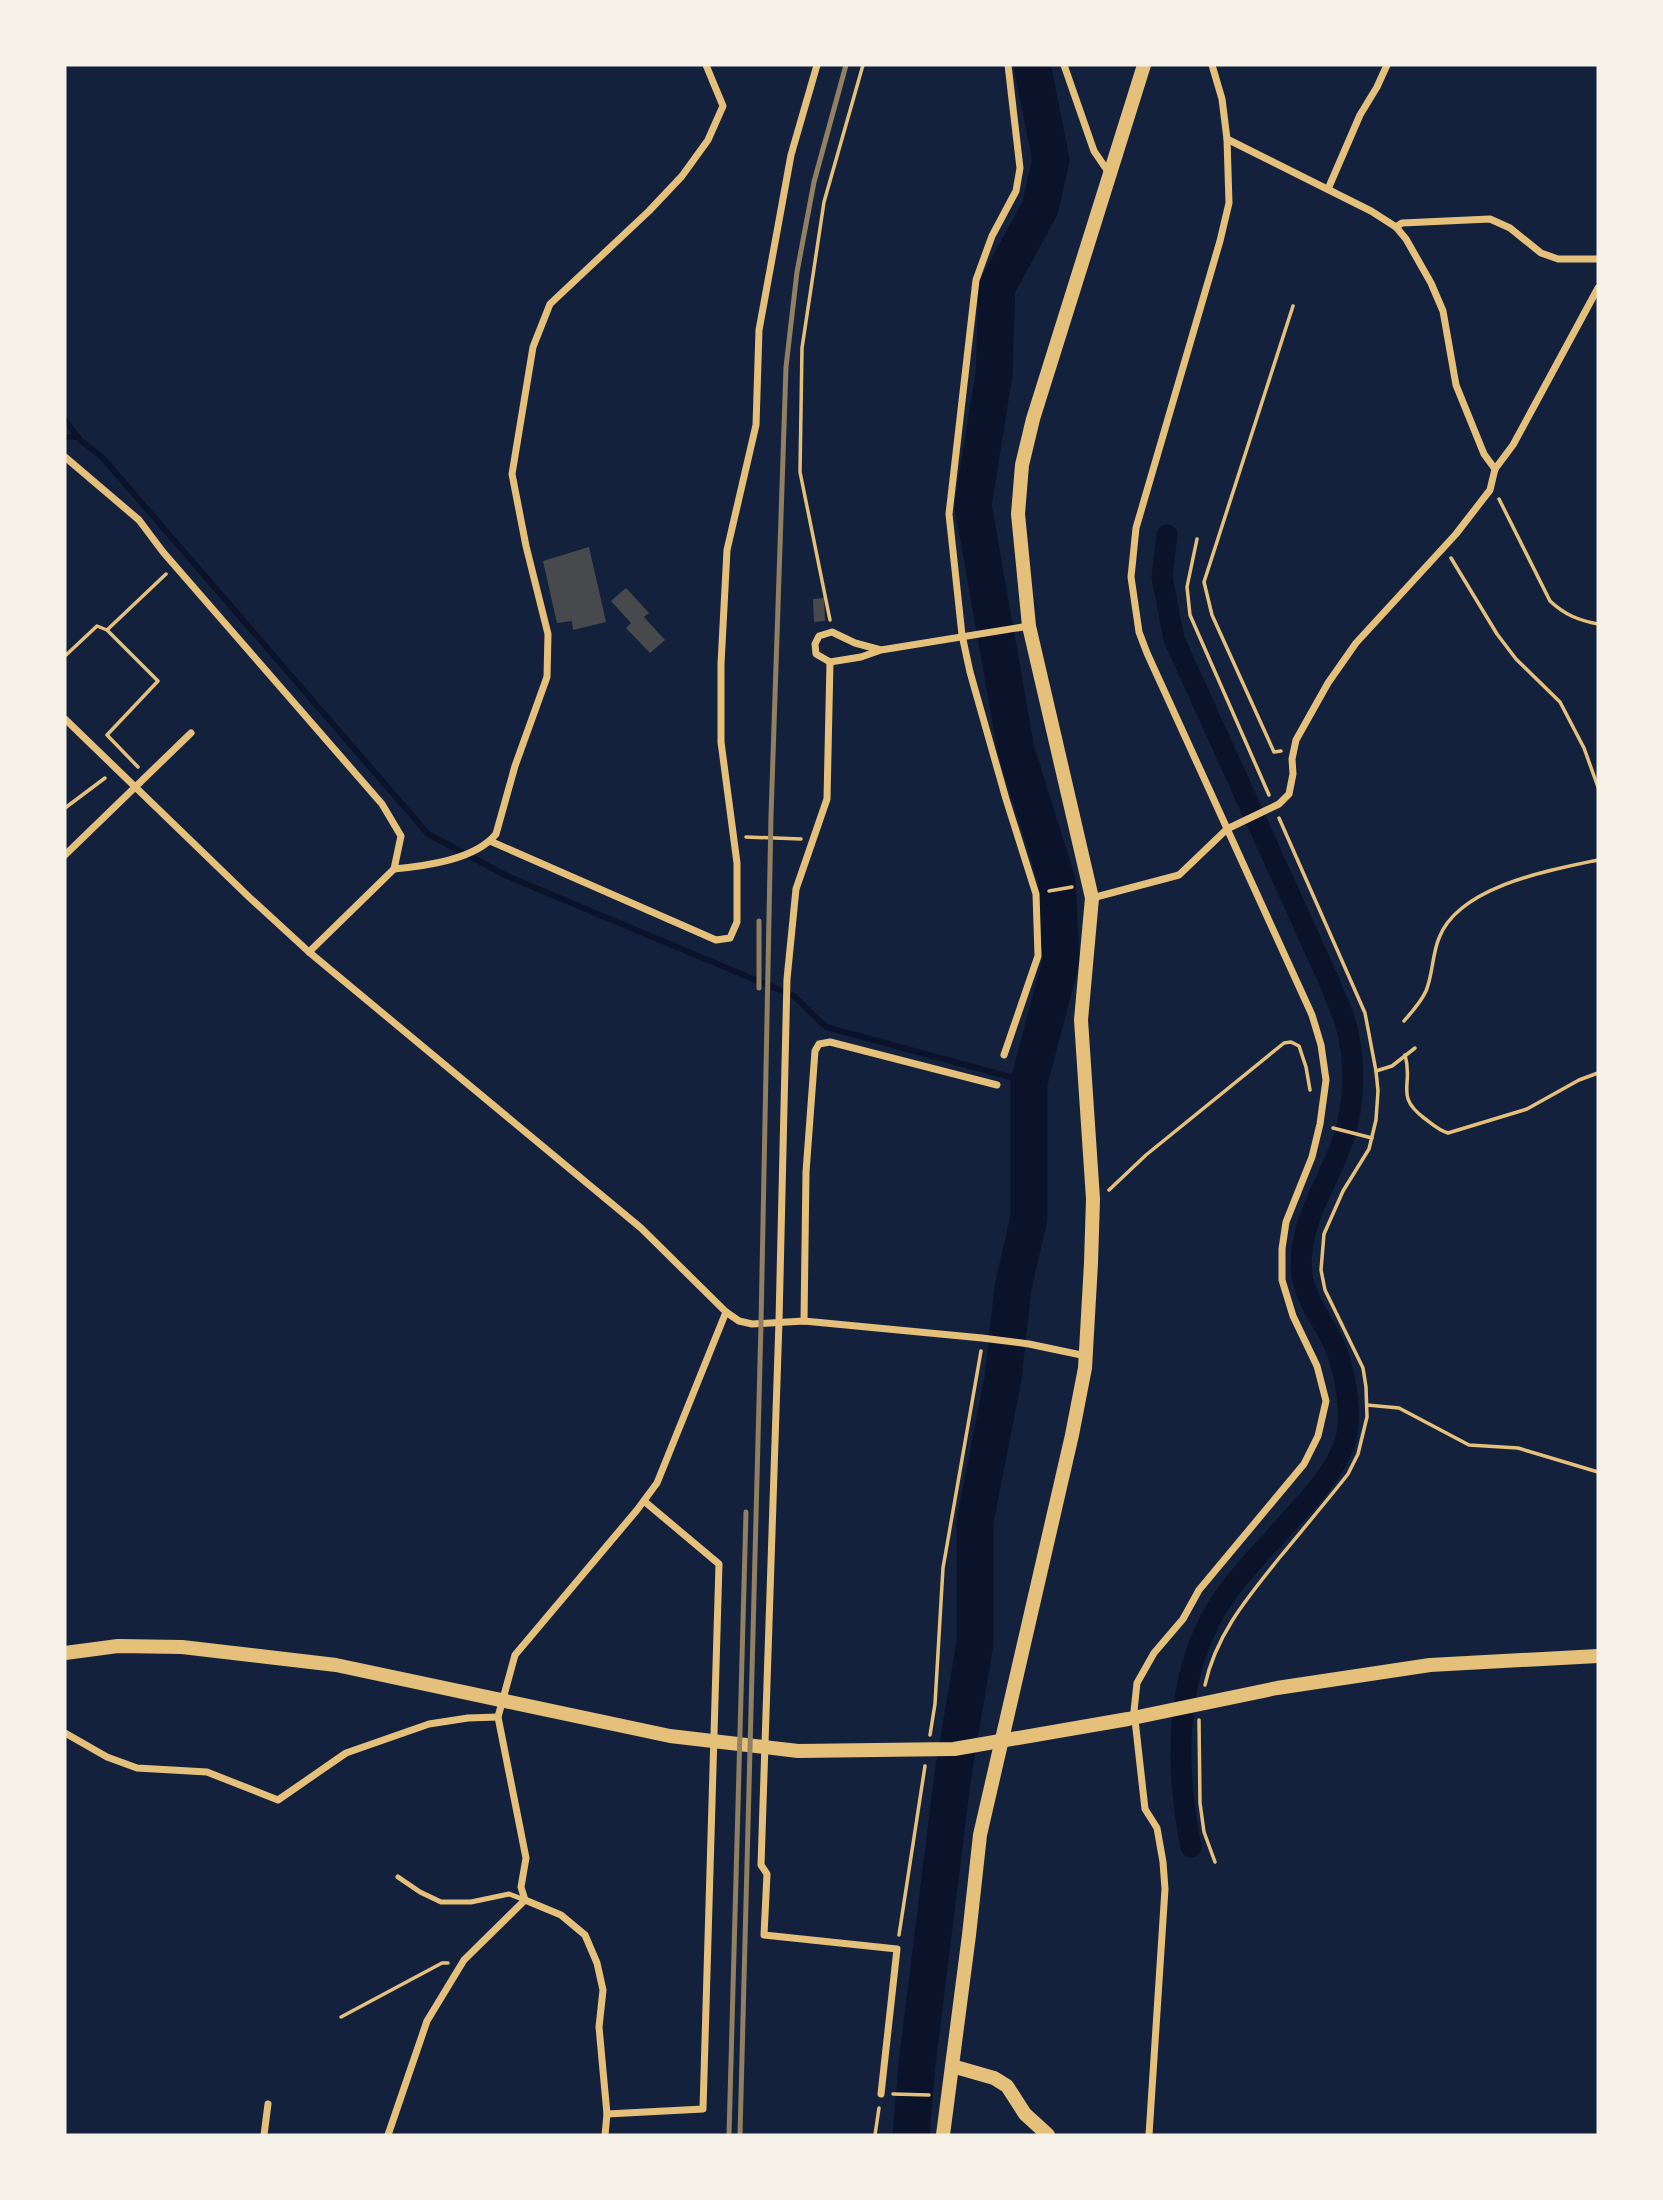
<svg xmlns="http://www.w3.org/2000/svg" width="1663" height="2200" viewBox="0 0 1663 2200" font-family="Bitter,serif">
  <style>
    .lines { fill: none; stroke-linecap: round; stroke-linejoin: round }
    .stream { stroke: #0b132b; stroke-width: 6 }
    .canal { stroke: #0b132b; stroke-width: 21 }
    .river { stroke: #0b132b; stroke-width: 37 }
    .building { fill: #48494c }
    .path { stroke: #e5c07b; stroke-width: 3.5 }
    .service { stroke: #e5c07b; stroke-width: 5 }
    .minor { stroke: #e5c07b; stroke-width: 7 }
    .secondary { stroke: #e5c07b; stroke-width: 14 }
    .rail { stroke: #918062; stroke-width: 5 }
  </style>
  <rect width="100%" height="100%" fill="#14213d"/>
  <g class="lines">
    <!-- stream -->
    <g class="stream">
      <path d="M 65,420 L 80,440 L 102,457 L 428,834 L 507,876 L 794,996 L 826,1027 L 1029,1082"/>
      <path d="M 65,437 L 78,437"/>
    </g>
    <!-- canal -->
    <path class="canal" d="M 1167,535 L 1162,577 L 1174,639 L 1329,981 C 1334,995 1342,1010 1346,1025 C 1356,1061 1355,1104 1343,1140 C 1328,1184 1296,1225 1302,1275 C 1306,1302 1324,1322 1335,1346 C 1345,1371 1354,1419 1344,1445 C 1331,1480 1299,1509 1275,1537 C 1259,1555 1241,1573 1227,1593 C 1174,1666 1174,1762 1191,1847"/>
    <!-- river -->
    <path class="river" d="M 911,2135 L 917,2064 L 953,1774 L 975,1643 L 975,1521 L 1003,1379 L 1013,1287 L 1029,1218 L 1029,1082 L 1061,961 L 1057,881 L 1016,750 L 973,505 L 994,374 L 997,287 L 1040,208 L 1051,160 L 1032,65"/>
  </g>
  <!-- building -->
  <g class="building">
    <path d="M 589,547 L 606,622 L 573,630 L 572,621 L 557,623 L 543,561 Z"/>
    <path d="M 626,588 L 649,613 L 644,617 L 665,640 L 650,653 L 626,628 L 631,623 L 611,601 Z"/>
    <path d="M 824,598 L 825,621 L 814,622 L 813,599 Z"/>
  </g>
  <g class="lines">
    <!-- path -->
    <g class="path">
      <path d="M 1499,499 L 1550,601 C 1565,615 1578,620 1598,624"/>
      <path d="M 1197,539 L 1187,587 L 1190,615 L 1269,795"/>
      <path d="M 1451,558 L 1497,634 L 1516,659 L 1560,702 L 1584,748 L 1598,787"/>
      <path d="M 830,620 L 800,472 L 802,348 L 824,202 L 863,65"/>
      <path d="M 65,656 L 97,626 L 107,630"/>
      <path d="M 1281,751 L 1274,752 L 1212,615 L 1204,582 L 1293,306"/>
      <path d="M 138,767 L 107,735 L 158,681 L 107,630 L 166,574"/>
      <path d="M 65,808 L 105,778"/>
      <path d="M 746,837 L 801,839"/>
      <path d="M 1049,891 L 1072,887"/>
      <path d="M 1404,1021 C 1412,1012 1421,1002 1426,991 C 1433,974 1432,955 1439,938 C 1459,886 1550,870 1598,860"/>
      <path d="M 1405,1055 C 1414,1085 1394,1095 1424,1118 C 1431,1123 1438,1130 1448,1133 L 1527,1109 L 1579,1080 L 1598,1073"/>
      <path d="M 1376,1071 L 1392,1066 L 1415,1048"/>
      <path d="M 1333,1128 L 1372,1138"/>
      <path d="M 1109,1190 L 1146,1155 L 1284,1043 L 1291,1042 L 1299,1046 L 1306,1067 L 1310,1090"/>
      <path d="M 1367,1405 L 1399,1408 L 1469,1445 L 1518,1448 L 1598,1472"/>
      <path d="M 1205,1685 C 1216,1634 1248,1597 1280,1557 C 1303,1529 1326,1502 1348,1474 L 1358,1454 L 1367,1417 L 1366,1387 L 1363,1368 L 1325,1290 L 1321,1270 L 1324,1234 L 1343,1191 L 1369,1149 L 1376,1120 L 1378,1091 L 1376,1071 L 1365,1013 L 1279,818"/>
      <path d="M 1199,1720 L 1200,1803 L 1204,1832 L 1215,1862"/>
      <path d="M 930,1735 L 935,1704 L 943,1568 L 981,1351"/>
      <path d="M 899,1935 L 925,1766"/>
      <path d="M 341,2017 L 442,1963 L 448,1963"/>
      <path d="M 893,2094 L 929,2095"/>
      <path d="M 875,2135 L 879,2108"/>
    </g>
    <!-- service -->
    <path class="service" d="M 398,1877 L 420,1892 L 441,1902 L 471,1902 L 509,1894 L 525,1900"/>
    <!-- minor -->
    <g class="minor">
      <path d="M 1064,65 L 1094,151 L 1109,173"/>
      <path d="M 1212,65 L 1222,99 L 1227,139 L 1371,211 L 1396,227 L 1406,239 L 1431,283 L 1443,311 L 1456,385 L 1484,454 L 1495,469"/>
      <path d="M 1328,189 L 1360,115 L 1377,87 L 1387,65"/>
      <path d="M 1396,227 L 1402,223 L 1490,219 L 1510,228 L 1541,253 L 1558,259 L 1598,259"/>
      <path d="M 65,457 L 139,520 L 163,552 L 382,804 L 401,836 L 394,869 L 309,952"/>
      <path d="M 881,650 L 855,643 L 832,632 L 819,636 L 815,644 L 816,654 L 830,662 L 861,657 L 881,650 L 1029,626"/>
      <path d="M 830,662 L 827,799 L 796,889 L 787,979 L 779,1321 L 761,1865 L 767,1874 L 764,1935 L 897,1949 L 881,2094"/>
      <path d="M 65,719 L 249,897 L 309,952 L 641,1228 L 726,1312 L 739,1321 L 752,1324 L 804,1321 L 982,1338 L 1029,1344 L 1086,1356"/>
      <path d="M 490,841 L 716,940 L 730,938 L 737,922 L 737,863 L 721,742 L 721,664 L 727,550 L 756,425 L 759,330 L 791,155 L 817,65"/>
      <path d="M 65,855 L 191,733"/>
      <path d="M 394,869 C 425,866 475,860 496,834 L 515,766 L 547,677 L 548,634 L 526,546 L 512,474 L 533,347 L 550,304 L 649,211 L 682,176 L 708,140 L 723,106 L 706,65"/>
      <path d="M 1092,898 L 1179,875 L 1227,829 L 1279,804 L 1289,794 L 1293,774 L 1292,759 L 1296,740 L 1328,683 L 1356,643 L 1456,534 L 1490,490 L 1495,469 L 1513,445 L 1598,288"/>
      <path d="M 1004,1055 L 1038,956 L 1036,894 L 1006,799 L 970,672 L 962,635 L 949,514 L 976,280 L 992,236 L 1016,191 L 1020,168 L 1008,65"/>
      <path d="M 804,1321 L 806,1172 L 815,1051 L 819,1044 L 830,1042 L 997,1085"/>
      <path d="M 65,1733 L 107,1757 L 137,1768 L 207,1772 L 278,1800 L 346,1753 L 429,1724 L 468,1718 L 498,1717"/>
      <path d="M 525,1900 L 521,1887 L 526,1858 L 498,1717 L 515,1655 L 637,1510 L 657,1483 L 726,1312"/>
      <path d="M 525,1900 L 561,1915 L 585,1935 L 597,1963 L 603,1990 L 599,2027 L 607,2114 L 605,2135"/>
      <path d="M 607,2114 L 703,2109 L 719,1564 L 644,1501"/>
      <path d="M 264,2135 L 268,2104"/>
      <path d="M 388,2135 L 427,2021 L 464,1960 L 525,1900"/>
      <path d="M 1149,2135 L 1165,1889 L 1163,1862 L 1157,1828 L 1145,1809 L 1134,1711 L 1137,1683 L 1154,1653 L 1183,1619 L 1199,1590 L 1304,1464 L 1318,1436 L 1326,1401 L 1317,1366 L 1293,1316 L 1282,1280 L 1282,1249 L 1286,1222 L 1312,1157 L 1320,1124 L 1326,1080 L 1321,1045 L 1312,1015 L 1147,653 L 1139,632 L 1131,577 L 1136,528 L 1220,241 L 1229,203 L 1227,139"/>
    </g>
    <!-- secondary -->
    <g class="secondary">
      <path d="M 65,1653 L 118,1646 L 182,1647 L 336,1665 L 670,1736 L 798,1751 L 954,1749 L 1128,1719 L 1277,1688 L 1430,1665 L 1598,1656"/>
      <path d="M 952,2066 L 994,2078 L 1007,2086 L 1025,2114 L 1048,2135"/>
      <path d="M 943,2135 L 969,1935 L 980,1835 L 1072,1435 L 1085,1368 L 1091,1263 L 1093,1199 L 1081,1020 L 1092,898 L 1029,626 L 1018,514 L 1022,465 L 1033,419 L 1144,65"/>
    </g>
    <!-- rail -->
    <g class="rail">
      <path d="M 759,988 L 759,921"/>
      <path d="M 729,2135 L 746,1512"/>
      <path d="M 740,2135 L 761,1324 L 771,816 L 786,367 L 797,272 L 814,182 L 846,65"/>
    </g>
  </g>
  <!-- border -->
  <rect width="1663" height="2200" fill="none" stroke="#f6f1e7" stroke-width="133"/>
</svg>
